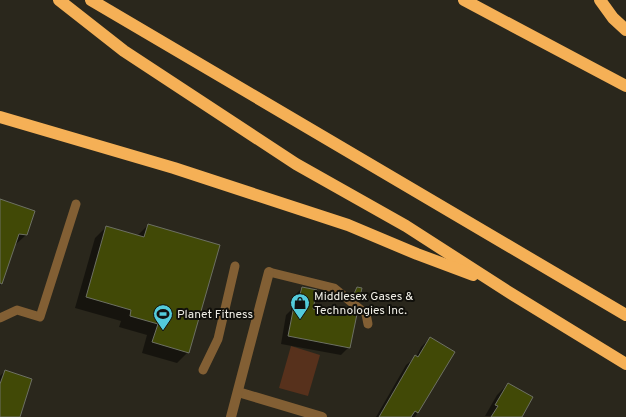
<svg xmlns="http://www.w3.org/2000/svg" width="626" height="417" viewBox="0 0 626 417" font-family="Overpass,sans-serif">
  <style>
    .green { fill: #57311c }
    .shadow { fill: #0007 }
    .building { fill: #414906; stroke: #6d7063 }
    .lines { fill: none; stroke-linecap: round; stroke-linejoin: round }
    .lane { stroke: #825f34; stroke-width: 9 }
    .street { stroke: #825f34; stroke-width: 10 }
    .highway { stroke: #f5b056; stroke-width: 12 }
    .labels { text-anchor: middle; stroke-width: 4; stroke-linejoin: round; paint-order: stroke }
    .poi-label { font-size: 12px; fill: #efede5; stroke: #11100b; text-anchor: start }
  </style>
  <rect width="100%" height="100%" fill="#2a271c"/>
  <!-- green -->
  <path class="green" d="M 291,346 L 320,355 L 308,396 L 279,388 Z"/>
  <!-- shadow -->
  <g class="shadow">
    <path d="M 0,200 L 26,235 L 14,246 L 0,286 Z"/>
    <path d="M 148,225 L 188,352 L 177,363 L 142,353 L 147,335 L 119,327 L 121,321 L 75,308 L 95,238 L 106,227 L 137,236 Z"/>
    <path d="M 302,288 L 312,310 L 340,316 L 348,308 L 349,347 L 341,355 L 281,344 L 286,315 L 291,310 L 294,296 Z"/>
    <path d="M 357,288 L 358,300 L 356,303 L 351,299 Z"/>
    <path d="M 430,338 L 453,352 L 415,417 L 376,417 L 406,365 L 416,357 L 421,347 Z"/>
    <path d="M 5,371 L 19,417 L 0,417 L 0,376 Z"/>
    <path d="M 508,384 L 521,417 L 485,416 L 497,395 Z"/>
  </g>
  <!-- building -->
  <g class="building">
    <path d="M 0,199 L 35,211 L 27,235 L 19,234 L 2,284 L 0,283 Z"/>
    <path d="M 148,224 L 220,245 L 189,353 L 152,342 L 158,324 L 130,316 L 131,310 L 86,297 L 106,226 L 144,237 Z"/>
    <path d="M 302,287 L 317,290 L 313,309 L 344,315 L 348,307 L 357,314 L 350,348 L 288,336 L 294,306 L 297,306 Z"/>
    <path d="M 357,287 L 362,288 L 359,301 L 353,296 Z"/>
    <path d="M 430,337 L 455,352 L 418,413 L 415,411 L 411,417 L 379,417 L 415,355 L 418,357 Z"/>
    <path d="M 5,370 L 32,379 L 20,417 L 0,417 L 0,384 Z"/>
    <path d="M 508,383 L 533,397 L 522,417 L 491,417 L 498,406 L 495,405 Z"/>
  </g>
  <g class="lines">
    <!-- lane -->
    <g class="lane">
      <path d="M 269,272 L 334,288 L 366,314 L 368,324"/>
      <path d="M 0,318 L 17,310 L 40,317 L 76,204"/>
      <path d="M 203,370 L 218,339 L 235,266"/>
    </g>
    <!-- street -->
    <g class="street">
      <path d="M 238,392 L 322,417"/>
      <path d="M 231,417 L 269,272"/>
    </g>
    <!-- highway -->
    <g class="highway">
      <path d="M 59,0 L 124,51 L 296,164 L 406,226 L 507,291 L 626,364"/>
      <path d="M 91,0 L 626,315"/>
      <path d="M 464,0 L 626,86"/>
      <path d="M 600,0 L 613,18 L 626,30"/>
      <path d="M 0,117 L 174,168 L 348,225 L 417,254 L 473,275"/>
    </g>
  </g>
  <!-- icons -->
  <defs>
    <symbol id="shop-pin" viewBox="-11 -11 22 30"><path d="M0 17L-7.5 6A9.5 9.5 0 1 1 7.5 6Z" fill="#53cbdb" stroke="#11100b"/><path d="M-5-2.5h2.3a2.7 3.5 0 0 1 5.4 0H5L5.5 6h-11ZM-1.5-2.5h3a1.5 2.3 0 0 0-3 0Z" fill="#111"/></symbol>
    <symbol id="stadium-pin" viewBox="-11 -11 22 30"><path d="M0 17L-7.5 6A9.5 9.5 0 1 1 7.5 6Z" fill="#53cbdb" stroke="#11100b"/><path d="M0-5a6.5 5 0 1 0 0 10a6.5 5 0 1 0 0-10ZM-3.5-1.8h7v3.6h-7Z" fill="#111"/></symbol>
  </defs>
  <g fill-rule="evenodd">
    <use href="#shop-pin" x="289" y="292" width="22" height="30"/>
    <use href="#stadium-pin" x="152" y="303" width="22" height="30"/>
  </g>
  <g class="labels">
    <!-- poi labels -->
    <g class="poi-label">
      <text x="314" y="300">Middlesex Gases &amp;<tspan x="314" dy="14">Technologies Inc.</tspan></text>
      <text x="177" y="318">Planet Fitness</text>
    </g>
  </g>
</svg>
